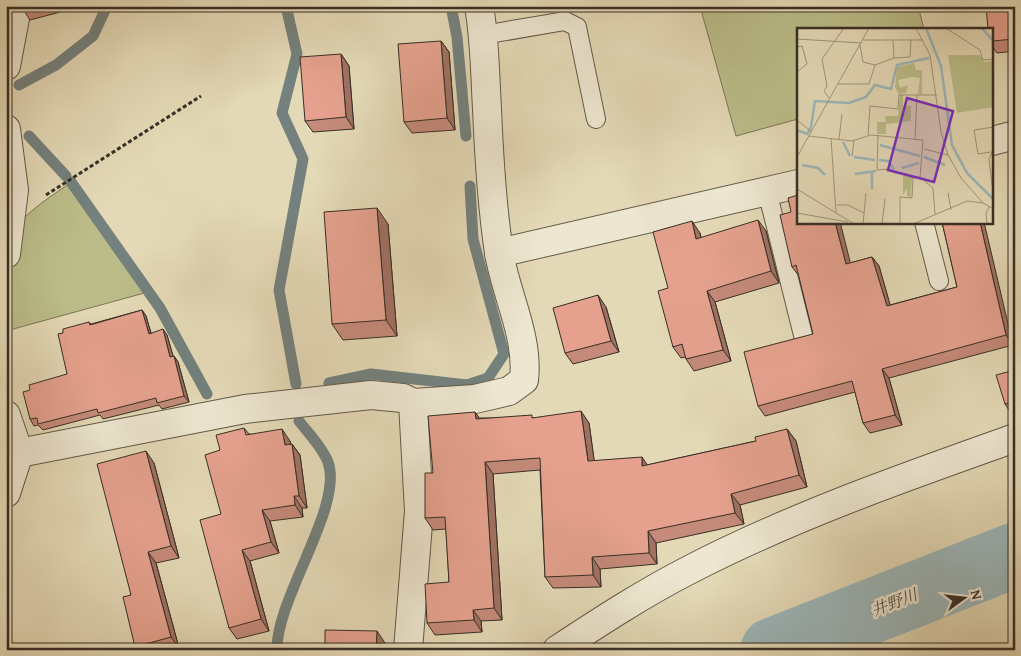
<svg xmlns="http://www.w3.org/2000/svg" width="1021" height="656" viewBox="0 0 1021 656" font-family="'Gentium Book Plus','Noto Serif JP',serif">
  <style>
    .green { fill: #bbbd89; stroke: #797657 }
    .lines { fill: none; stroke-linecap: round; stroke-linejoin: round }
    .stream { stroke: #74817e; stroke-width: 11 }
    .river { stroke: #9cb7ba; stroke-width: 65 }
    .lane-casing { stroke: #625a49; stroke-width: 20 }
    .street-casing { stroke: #625a49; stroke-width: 30 }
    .path { stroke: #372f25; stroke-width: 3; stroke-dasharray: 4 2.5; stroke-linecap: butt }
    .lane { stroke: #ede6d0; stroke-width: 18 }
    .street { stroke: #ede6d0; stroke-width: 28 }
    .wall { fill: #c58a7a; stroke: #372f25 }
    .shaded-wall { fill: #a07163; stroke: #372f25 }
    .building { fill: #e5a18e; stroke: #372f25 }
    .labels { text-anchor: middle; stroke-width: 5; stroke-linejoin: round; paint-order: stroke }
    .water-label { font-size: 16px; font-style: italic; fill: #4b4a43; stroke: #ede6d0 }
    .inset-river { fill: none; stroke: #9cb7ba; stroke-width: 2.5 }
    .inset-road { fill: none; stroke: #9f957c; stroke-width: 1 }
    .view { fill: #7b2cbf; fill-opacity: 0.15; stroke: #7b2cbf; stroke-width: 2.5 }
    .inset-edge { fill: none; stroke: #372f25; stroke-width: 2.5 }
  </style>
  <rect width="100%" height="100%" fill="#e4d9b6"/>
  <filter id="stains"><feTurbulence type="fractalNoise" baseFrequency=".004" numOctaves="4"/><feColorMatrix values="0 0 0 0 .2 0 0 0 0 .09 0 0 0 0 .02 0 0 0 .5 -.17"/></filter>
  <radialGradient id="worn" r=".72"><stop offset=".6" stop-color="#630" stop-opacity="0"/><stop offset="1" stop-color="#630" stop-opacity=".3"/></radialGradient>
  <!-- green -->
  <g class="green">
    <path d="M 700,6 L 918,6 L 924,29 L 798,29 L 798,119 L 736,136 Z"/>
    <path d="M 71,182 L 148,292 L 6,331 C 6,313 9,239 17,227 C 29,209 54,195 71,182 Z"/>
  </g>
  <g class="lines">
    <!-- stream -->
    <g class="stream">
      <path d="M 286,6 L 297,54 L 282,113 L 303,159 L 279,290 L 296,384"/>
      <path d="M 451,6 L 457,37 L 466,136"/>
      <path d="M 19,85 L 56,65 L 93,36 L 107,6"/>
      <path d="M 29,136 L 66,176"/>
      <path d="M 71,182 L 160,308 L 207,394"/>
      <path d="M 329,383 L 371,374 L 467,385 L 488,378 L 504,354 L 473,239 L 470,186"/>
      <path d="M 277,650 C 276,598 344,506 328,462 C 322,447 309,434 299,421"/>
    </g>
    <!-- river -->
    <path class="river" d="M 773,650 L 1015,555"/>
    <defs>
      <g id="lane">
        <path d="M 483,35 L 565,21 L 577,27 L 596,119"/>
        <path d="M 767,191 L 803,335"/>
        <path d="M 924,222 L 939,281"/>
      </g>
      <g id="street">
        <path d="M 6,66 L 15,18 L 11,6"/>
        <path d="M 6,129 L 14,190 L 6,254"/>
        <path d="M 992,141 L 1015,135"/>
        <path d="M 499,253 L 798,184"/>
        <path d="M 6,415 L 19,453 L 6,493"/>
        <path d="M 19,453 L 245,409 L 371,395 L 403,398 L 413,403 L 475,399 L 509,391 L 524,380 C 529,337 506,295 499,253 C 492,206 489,157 487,109 C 485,75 485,40 479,6"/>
        <path d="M 408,650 L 419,511 L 413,403"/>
        <path d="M 557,650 C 601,621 644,593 691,569 C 794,516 905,477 1015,438"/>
      </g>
    </defs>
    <!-- lane casing -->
    <use href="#lane" class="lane-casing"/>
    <!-- street casing -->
    <use href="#street" class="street-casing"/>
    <!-- path -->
    <path class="path" d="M 46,195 L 201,96"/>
    <!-- lane -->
    <use href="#lane" class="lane"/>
    <!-- street -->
    <use href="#street" class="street"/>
  </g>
  <!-- wall -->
  <g class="wall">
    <path d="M 21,6 L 83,6 L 30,20 Z"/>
    <path d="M 948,6 L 969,6 L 950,10 Z"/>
    <path d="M 1015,6 L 1015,51 L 997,53 L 992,46 L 992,29 Z"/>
    <path d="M 441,41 L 449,52 L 455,130 L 412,133 L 404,122 Z"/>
    <path d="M 341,54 L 349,66 L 354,129 L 313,132 L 305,121 Z"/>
    <path d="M 791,212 L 850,263 L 872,257 L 879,266 L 890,305 L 957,287 L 942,222 L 1013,345 L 889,378 L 902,425 L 870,433 L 863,423 L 855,392 L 765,416 L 758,406 L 813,334 L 799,276 L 792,267 Z"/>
    <path d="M 388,224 L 397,336 L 343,340 L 332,324 Z"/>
    <path d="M 766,231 L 779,283 L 715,302 L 731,361 L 694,371 L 686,359 L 685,357 L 681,358 L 673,347 L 668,288 L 700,233 L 701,238 Z"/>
    <path d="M 606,307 L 619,352 L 573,364 L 565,353 Z"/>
    <path d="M 142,310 L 146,316 L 151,333 L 167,335 L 173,356 L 174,356 L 178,362 L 189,402 L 162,409 L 159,405 L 103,419 L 100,415 L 43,430 L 38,425 L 34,426 L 30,419 L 67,374 L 63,333 L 89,322 L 91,324 Z"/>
    <path d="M 1015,370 L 1015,409 L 1009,410 L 1005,404 Z"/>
    <path d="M 475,412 L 479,418 L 534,418 L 589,423 L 594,461 L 647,465 L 756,441 L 787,429 L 796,441 L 807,487 L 740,505 L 744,524 L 656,543 L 657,564 L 600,569 L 601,587 L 553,588 L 545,577 L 540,470 L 493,474 L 502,620 L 481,621 L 482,632 L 435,635 L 427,623 L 449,582 L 446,529 L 433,530 L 425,518 Z"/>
    <path d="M 244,428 L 249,434 L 290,441 L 291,444 L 292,444 L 300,455 L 307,508 L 302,508 L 303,517 L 270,521 L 279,553 L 250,561 L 269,631 L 237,639 L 229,628 L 220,450 Z"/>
    <path d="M 154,463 L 179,558 L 156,563 L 179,648 L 174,650 L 137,650 L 135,647 L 131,595 Z"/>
  </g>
  <!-- shaded-wall -->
  <g class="shaded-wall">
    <path d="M 441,41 L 449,52 L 455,130 L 447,118 Z"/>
    <path d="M 341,54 L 349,66 L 354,129 L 346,117 Z"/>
    <path d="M 377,208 L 388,224 L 397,336 L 386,320 Z"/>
    <path d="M 758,220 L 766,231 L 779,283 L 771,271 Z"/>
    <path d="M 692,221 L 700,233 L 704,250 L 696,239 Z"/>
    <path d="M 835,222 L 840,222 L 853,273 L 846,264 Z"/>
    <path d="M 980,222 L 984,222 L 1013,345 L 1006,335 Z"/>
    <path d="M 872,257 L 879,266 L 893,315 L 887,306 Z"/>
    <path d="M 707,291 L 715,302 L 731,361 L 723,350 Z"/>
    <path d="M 598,295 L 606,307 L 619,352 L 611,341 Z"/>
    <path d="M 142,310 L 146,316 L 153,340 L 149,334 Z"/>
    <path d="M 163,329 L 167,335 L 175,363 L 170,357 Z"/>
    <path d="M 174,356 L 178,362 L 189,402 L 184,396 Z"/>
    <path d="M 882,369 L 889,378 L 902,425 L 895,415 Z"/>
    <path d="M 581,411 L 589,423 L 596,473 L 588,461 Z"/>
    <path d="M 475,412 L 483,424 L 476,419 Z"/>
    <path d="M 282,429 L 290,441 L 293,456 L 285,445 Z"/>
    <path d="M 787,429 L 796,441 L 807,487 L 799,475 Z"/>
    <path d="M 292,444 L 300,455 L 307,508 L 299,496 Z"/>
    <path d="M 146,451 L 154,463 L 179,558 L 171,546 Z"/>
    <path d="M 642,457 L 650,469 L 642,466 Z"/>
    <path d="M 485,462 L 493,474 L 502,620 L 494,608 Z"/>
    <path d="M 731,494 L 740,505 L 744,524 L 735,513 Z"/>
    <path d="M 294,496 L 302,508 L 303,517 L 295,505 Z"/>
    <path d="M 262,510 L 270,521 L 279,553 L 271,542 Z"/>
    <path d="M 648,531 L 656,543 L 657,564 L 649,553 Z"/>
    <path d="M 242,550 L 250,561 L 269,631 L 261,619 Z"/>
    <path d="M 148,552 L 156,563 L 179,648 L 171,637 Z"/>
    <path d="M 592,557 L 600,569 L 601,587 L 593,575 Z"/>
    <path d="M 473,610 L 481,621 L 482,632 L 474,620 Z"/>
    <path d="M 377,631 L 385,643 L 385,650 L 376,650 Z"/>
  </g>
  <!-- building -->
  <g class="building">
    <path d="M 986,6 L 1015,6 L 1015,39 L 992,41 L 992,29 L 988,29 Z"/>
    <path d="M 441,41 L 447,118 L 404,122 L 398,44 Z"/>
    <path d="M 341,54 L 346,117 L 305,121 L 300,57 Z"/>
    <path d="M 798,195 L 798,222 L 835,222 L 846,264 L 872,257 L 887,306 L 957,287 L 942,222 L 980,222 L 1006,335 L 882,369 L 895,415 L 863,423 L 852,381 L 758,406 L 744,352 L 813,334 L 796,265 L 792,267 L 780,215 L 791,212 L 788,198 Z"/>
    <path d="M 377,208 L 386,320 L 332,324 L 324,212 Z"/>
    <path d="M 758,220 L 771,271 L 707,291 L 723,350 L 686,359 L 682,344 L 673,347 L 658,291 L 668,288 L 653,232 L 692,221 L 696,239 Z"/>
    <path d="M 598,295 L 611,341 L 565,353 L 553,308 Z"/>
    <path d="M 142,310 L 149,334 L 163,329 L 170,357 L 174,356 L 184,396 L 157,403 L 156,398 L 98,413 L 97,409 L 38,424 L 37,418 L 30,419 L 23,392 L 30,390 L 29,385 L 67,374 L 58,334 L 63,333 L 63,329 L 89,322 L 90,325 Z"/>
    <path d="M 1015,370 L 1015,402 L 1005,404 L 996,375 Z"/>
    <path d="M 581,411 L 588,461 L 642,457 L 642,466 L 756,441 L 755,437 L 787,429 L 799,475 L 731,494 L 735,513 L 648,531 L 649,553 L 592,557 L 593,575 L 545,577 L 540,458 L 485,462 L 494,608 L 473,610 L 474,620 L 427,623 L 425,584 L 449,582 L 445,517 L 425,518 L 425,473 L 433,473 L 428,416 L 475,412 L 476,419 L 532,415 L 532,418 Z"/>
    <path d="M 244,428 L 246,435 L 282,429 L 285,445 L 292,444 L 299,496 L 294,496 L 295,505 L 262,510 L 271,542 L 242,550 L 261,619 L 229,628 L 200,520 L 221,514 L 205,455 L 220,450 L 216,435 Z"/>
    <path d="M 146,451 L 171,546 L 148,552 L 171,637 L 135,647 L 123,597 L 131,595 L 97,464 Z"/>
    <path d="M 325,630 L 377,631 L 376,650 L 325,650 Z"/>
  </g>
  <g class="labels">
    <!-- water labels -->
    <g class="water-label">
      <text transform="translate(894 602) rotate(-21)" y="6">井野川</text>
    </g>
  </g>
  <!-- overview -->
  <g transform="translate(797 28)">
    <rect width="196" height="196" fill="#e4d9b6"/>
    <path d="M 151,27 L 183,27 L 187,34 L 196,33 L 196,79 L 160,85 ZM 117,35 L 119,42 L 125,42 L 125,66 L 121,66 L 123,50 L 115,49 L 101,52 L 103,60 L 111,57 L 109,65 L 102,66 L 98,59 L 100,39 ZM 103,67 L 106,67 L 106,78 L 114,78 L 114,93 L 89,96 L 89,106 L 80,106 L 80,94 L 89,94 L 88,88 L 101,88 ZM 106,145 L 115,150 L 114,169 L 110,168 L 110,161 L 106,167 Z" fill="#bbbd89"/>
    <path class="inset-river" d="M 129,0 L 144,38 L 155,117 L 170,145 L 197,172M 185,0 L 197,14M 0,102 L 10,106 L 14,99 L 18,73 L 52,75 L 69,69 L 78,57 L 94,61 L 100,37 L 132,30M 46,114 L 53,128M 83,117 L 123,128M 57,129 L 78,132M 127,129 L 148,137M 82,132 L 91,133 L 97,141M 5,137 L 21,140 L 28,147M 105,140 L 122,135M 75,144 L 75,161M 58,146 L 79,143"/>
    <path class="inset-road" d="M 119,0 L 133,27 L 144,104 L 151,127 L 164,150 L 186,175M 149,0 L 183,22 L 186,32 L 197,31M 0,11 L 64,15M 66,12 L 126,12M 96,12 L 97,30M 63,17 L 66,34 L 78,37 L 97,30 L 113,29 L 114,12M 0,19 L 5,18 L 10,36 L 0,44M 0,48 L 0,81M 41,56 L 72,56 L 78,37M 32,70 L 27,63 L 30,58 L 25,31 L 47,0M 0,92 L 15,104M 71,107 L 73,78 L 101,81 L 102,67 L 120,67M 81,107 L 80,142 L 92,141 L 116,150M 12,108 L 55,113 L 74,107 L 126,112 L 123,149M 34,110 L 39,185M 42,111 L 45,86M 118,112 L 120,67 L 140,67M 127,121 L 151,127M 194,124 L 181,126 L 177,102 L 197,99M 55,128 L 57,113M 0,129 L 72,0M 195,157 L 192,131 L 197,120M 0,161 L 57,196M 151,165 L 154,182M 40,177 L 51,177 L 67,185M 0,185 L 51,194M 66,196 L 69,165M 85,196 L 88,171M 103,196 L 103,169 L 115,170 L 116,150 L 123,149 L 136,160 L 138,186M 116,196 L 170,173 L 186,175 L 197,181M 190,196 L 189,185 L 192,179"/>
    <path class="view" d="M 110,70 L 156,83 L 137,154 L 91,142 Z"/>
    <rect width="196" height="196" class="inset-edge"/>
  </g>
  <!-- margin -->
  <rect width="1021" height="656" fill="none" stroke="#e4d9b6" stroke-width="25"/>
  <rect x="8" y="8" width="1006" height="641" fill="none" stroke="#372f25" stroke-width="2.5"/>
  <rect x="12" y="12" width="996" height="631" fill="none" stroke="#372f25"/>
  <!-- north arrow -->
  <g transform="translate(964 598) rotate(75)" stroke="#ede6d0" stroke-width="4" paint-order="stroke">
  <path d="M0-4L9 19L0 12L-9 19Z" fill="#372f25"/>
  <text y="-8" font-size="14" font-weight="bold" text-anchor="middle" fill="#372f25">N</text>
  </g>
  <rect width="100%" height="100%" filter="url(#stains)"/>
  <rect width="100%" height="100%" fill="url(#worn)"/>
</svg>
